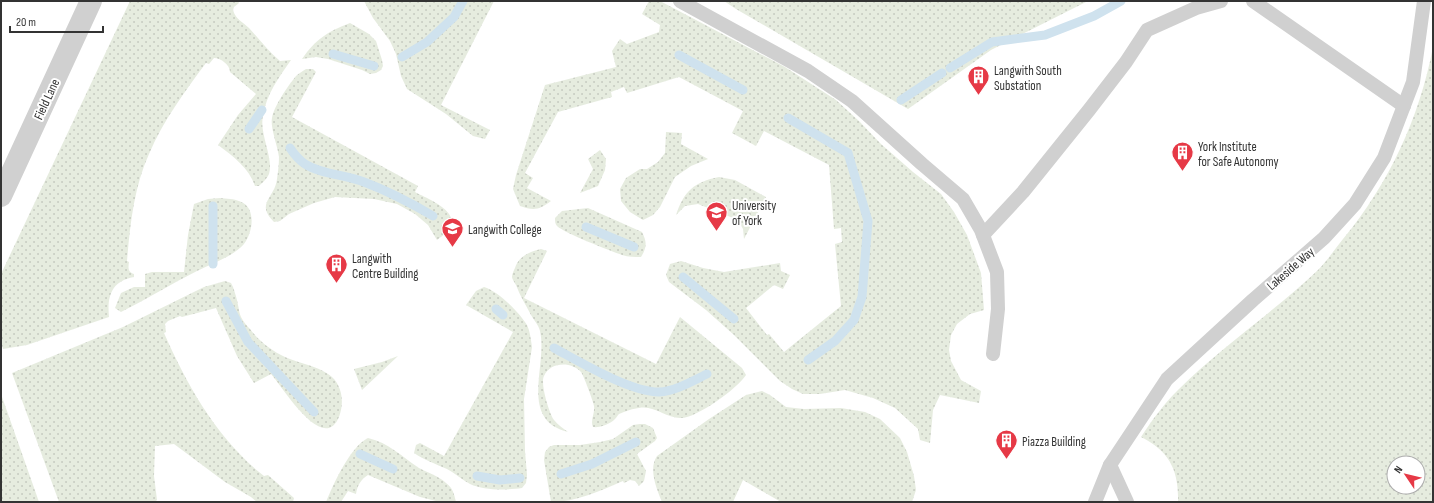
<svg xmlns="http://www.w3.org/2000/svg" width="1434" height="503" viewBox="0 0 1434 503" font-family="'Sofia Sans Condensed',sans-serif">
  <style>
    .grass { fill: url(#grass-dots); fill-rule: evenodd }
    .lines { fill: none; stroke-linecap: round; stroke-linejoin: round }
    .stream { stroke: #cfe2ee; stroke-width: 9 }
    .lane { stroke: #d0d0d0; stroke-width: 14 }
    .street { stroke: #d0d0d0; stroke-width: 22 }
    .labels { text-anchor: middle; stroke-width: 4; stroke-linejoin: round; paint-order: stroke }
    .poi-label { font-size: 13px; fill: #333; stroke: #fff; text-anchor: start }
    .street-label { font-size: 13px; fill: #333; stroke: #fff }
  </style>
  <defs>
    <pattern id="grass-dots" width="8" height="8" patternUnits="userSpaceOnUse"><rect width="8" height="8" fill="#e6ecdf"/><path d="M2 2h.1M6 6h.1" fill="none" stroke="#c6cbc0" stroke-width="1.8" stroke-linecap="round"/></pattern>
  </defs>
  <rect width="100%" height="100%" fill="#fff"/>
  <!-- grass -->
  <g class="grass">
    <path d="M 130,1 L 238,1 L 239,3 L 234,7 L 233,10 C 236,20 243,22 249,28 C 260,40 268,51 280,61 L 291,60 C 279,77 266,95 263,116 C 259,134 274,158 269,174 C 267,179 262,183 259,186 L 255,186 C 249,168 233,156 218,145 L 238,115 L 256,94 L 230,72 C 230,65 221,58 214,58 L 209,64 L 206,63 C 185,91 163,121 149,154 C 134,187 130,225 127,261 L 129,262 C 128,268 128,272 134,274 L 134,277 C 111,281 107,297 109,317 L 27,345 L 3,349 L 1,342 L 1,274 Z"/>
    <path d="M 364,1 L 494,1 L 441,105 L 490,130 L 485,139 L 473,136 L 446,114 L 407,89 L 401,76 L 396,54 L 390,41 L 373,18 Z"/>
    <path d="M 649,1 L 660,1 L 785,67 L 836,100 L 859,121 L 881,144 L 913,172 L 941,194 L 954,212 L 967,235 L 981,273 L 984,310 L 970,314 L 957,324 L 951,335 L 949,350 L 951,361 L 961,380 L 981,391 L 979,403 L 940,395 L 933,410 L 930,443 L 920,440 L 918,429 L 895,408 L 873,398 L 845,390 L 820,394 L 803,394 L 792,389 L 780,381 L 734,335 L 706,310 L 669,282 L 666,275 L 670,264 L 681,261 L 703,268 L 724,272 L 780,263 L 781,271 L 790,275 L 783,289 L 774,285 L 746,308 L 767,335 L 769,334 L 784,352 L 841,306 L 835,244 L 842,242 L 841,228 L 834,229 L 829,165 L 764,131 L 756,146 L 732,133 L 743,111 L 679,77 L 627,93 L 624,87 L 611,92 L 612,97 L 558,112 L 525,173 L 533,178 L 527,188 L 551,201 C 539,210 534,211 520,206 L 513,189 L 516,175 L 545,85 L 616,67 L 612,51 L 620,39 L 627,44 L 659,32 L 660,25 L 642,14 Z"/>
    <path d="M 724,1 L 1088,1 L 991,50 L 908,109 L 736,9 Z"/>
    <path d="M 350,23 L 369,34 L 376,41 L 382,60 L 383,66 L 381,70 L 376,73 L 370,74 L 362,70 L 328,59 L 316,57 L 302,59 C 316,39 327,32 350,23 Z"/>
    <path d="M 1433,47 L 1433,502 L 1178,502 C 1179,470 1169,451 1141,437 C 1152,420 1164,404 1178,390 C 1222,346 1274,312 1318,270 C 1327,261 1335,249 1343,239 C 1389,183 1419,119 1433,47 ZM 1394,463 L 1418,463 L 1418,487 L 1394,487 Z"/>
    <path d="M 306,69 L 313,69 L 316,72 L 292,117 L 418,186 L 415,192 C 428,199 465,213 447,232 C 445,235 440,237 437,240 L 428,225 L 415,214 L 397,204 L 374,199 L 335,197 L 314,203 L 289,214 L 280,221 L 274,222 C 255,203 275,198 277,179 C 278,172 279,164 279,157 C 278,147 270,127 272,118 C 274,106 288,86 296,76 C 299,73 303,71 306,69 Z"/>
    <path d="M 666,132 L 682,133 L 681,144 L 708,159 L 691,166 L 675,177 L 660,207 L 653,215 L 643,220 L 630,212 L 621,201 L 620,189 L 626,178 L 640,169 L 647,169 L 658,162 L 665,153 Z"/>
    <path d="M 600,150 L 606,159 L 605,170 L 598,186 L 580,193 L 593,169 L 588,159 Z"/>
    <path d="M 719,177 L 735,180 L 766,197 L 744,239 L 743,229 L 738,220 L 698,204 L 685,206 L 676,215 C 684,191 694,182 719,177 Z"/>
    <path d="M 220,198 C 233,199 249,200 251,215 C 253,224 250,236 244,244 C 234,256 211,264 197,271 C 171,284 147,299 121,312 L 115,308 L 121,293 L 134,287 L 145,287 L 145,274 L 152,272 L 184,272 L 188,235 L 194,204 L 208,199 Z"/>
    <path d="M 588,208 L 642,232 C 647,242 647,247 641,257 C 634,257 629,257 622,255 C 611,251 564,233 557,226 C 555,224 555,221 555,218 L 562,211 Z"/>
    <path d="M 541,249 L 547,251 L 524,298 L 656,364 L 680,317 L 742,368 L 746,375 C 738,388 696,419 680,418 C 666,418 654,405 639,408 C 635,408 623,412 619,414 C 618,415 616,418 615,419 C 610,424 600,428 593,427 C 590,420 595,414 594,406 C 594,403 583,374 581,372 C 571,361 550,362 544,376 C 540,383 549,413 554,420 C 558,425 563,428 568,432 C 518,420 548,365 540,331 C 539,326 534,320 531,315 C 526,305 520,296 516,285 C 515,283 512,279 512,277 C 512,274 514,270 515,268 C 519,256 529,252 541,249 Z"/>
    <path d="M 225,281 L 231,283 L 233,287 C 235,293 237,299 238,305 C 239,309 239,313 241,317 C 243,321 247,326 250,329 C 260,342 271,350 285,357 C 300,364 331,368 338,385 C 343,395 343,406 339,417 C 323,455 282,386 271,374 L 254,383 L 237,356 L 216,308 L 182,317 L 180,316 L 168,321 L 165,324 L 166,332 L 164,333 C 187,385 215,435 259,472 L 264,476 L 268,475 L 294,498 L 293,502 L 257,502 L 251,497 L 225,482 L 174,444 L 155,446 L 154,476 L 157,500 L 155,502 L 59,502 L 12,373 L 123,327 L 204,287 Z"/>
    <path d="M 484,287 C 498,291 520,313 527,325 C 530,331 531,340 532,347 L 524,399 L 525,451 L 527,475 L 526,483 L 522,488 C 507,490 485,491 470,484 C 462,480 455,473 447,469 C 436,464 424,460 414,453 L 416,445 L 420,443 L 444,456 L 513,332 L 466,305 L 476,291 Z"/>
    <path d="M 398,356 L 362,390 L 354,369 L 382,362 Z"/>
    <path d="M 762,391 L 770,395 L 786,407 L 804,409 L 841,408 L 865,412 L 880,419 L 900,438 L 907,452 L 914,476 L 916,490 L 912,502 L 781,502 L 743,480 L 733,502 L 662,502 C 657,490 648,469 657,456 L 709,419 L 746,395 Z"/>
    <path d="M 1,394 L 39,502 L 1,502 Z"/>
    <path d="M 640,424 L 645,424 L 653,428 L 657,438 L 655,441 L 637,454 L 646,471 L 644,481 L 639,486 L 635,481 L 630,480 L 624,483 L 623,481 C 600,491 576,502 551,502 L 544,460 L 545,452 L 549,447 L 554,445 L 580,445 L 600,442 L 613,439 L 633,425 Z"/>
    <path d="M 368,438 C 389,443 401,456 419,468 C 428,473 439,476 446,483 C 453,488 454,494 456,502 L 440,502 L 420,497 L 368,475 C 361,479 357,486 356,494 L 348,491 L 341,502 L 326,502 C 334,483 350,447 368,438 Z"/>
  </g>
  <g class="lines">
    <!-- stream -->
    <g class="stream">
      <path d="M 333,54 L 374,66"/>
      <path d="M 679,55 L 743,90"/>
      <path d="M 402,57 L 427,42 L 454,17 L 463,1"/>
      <path d="M 950,68 L 992,42 L 1045,35 L 1094,16 L 1121,1"/>
      <path d="M 901,100 L 942,73"/>
      <path d="M 788,118 L 848,153 L 868,221 L 862,297 L 854,320 L 835,341 L 808,360"/>
      <path d="M 249,129 L 262,110"/>
      <path d="M 290,148 C 294,154 299,160 305,164 C 320,174 346,175 364,182 C 388,191 411,203 433,216"/>
      <path d="M 586,227 L 634,247"/>
      <path d="M 213,264 L 213,206"/>
      <path d="M 683,277 L 734,319"/>
      <path d="M 226,301 L 248,342 L 314,412"/>
      <path d="M 496,309 L 503,315"/>
      <path d="M 554,348 C 580,362 630,392 659,392 C 676,391 692,381 707,374"/>
      <path d="M 360,454 L 393,469"/>
      <path d="M 561,474 L 592,464 L 636,442"/>
      <path d="M 477,476 L 500,480 L 520,478"/>
    </g>
    <!-- lane -->
    <g class="lane">
      <path d="M 680,1 L 808,71 L 852,101 L 922,164 L 963,199 L 981,230 L 997,272 L 998,309 L 993,354"/>
      <path d="M 1253,1 L 1404,106"/>
      <path d="M 983,235 L 1023,192 L 1089,110 L 1126,62 L 1147,30 L 1196,8 L 1221,1"/>
      <path d="M 1110,465 L 1127,502"/>
      <path d="M 1095,502 L 1110,465 L 1167,379 L 1253,300 L 1324,238 L 1355,204 L 1384,158 L 1413,82 L 1424,1"/>
    </g>
    <!-- street -->
    <path class="street" d="M 1,196 L 91,1"/>
  </g>
  <!-- icons -->
  <defs>
    <symbol id="building-pin" viewBox="-11 -11 22 30"><path d="M0 17L-7.5 6A9.5 9.5 0 1 1 7.5 6Z" fill="#e63946" stroke="#fff"/><path d="M-4-6H4V6H1V3H-1V6H-4ZM-2.5-4.3h1.7v1.8h-1.7ZM.8-4.3h1.7v1.8H.8ZM-2.5-1h1.7V.8h-1.7ZM.8-1h1.7V.8H.8Z" fill="#fff"/></symbol>
    <symbol id="university-pin" viewBox="-11 -11 22 30"><path d="M0 17L-7.5 6A9.5 9.5 0 1 1 7.5 6Z" fill="#e63946" stroke="#fff"/><path d="M0-5L7-2L0 1L-7-2ZM-4 1L0 2.5L4 1V4Q0 6-4 4Z" fill="#fff"/></symbol>
  </defs>
  <g fill-rule="evenodd">
    <use href="#building-pin" x="966" y="64" width="25" height="34"/>
    <use href="#building-pin" x="1170" y="140" width="25" height="34"/>
    <use href="#university-pin" x="704" y="200" width="25" height="34"/>
    <use href="#university-pin" x="440" y="216" width="25" height="34"/>
    <use href="#building-pin" x="324" y="252" width="25" height="34"/>
    <use href="#building-pin" x="994" y="428" width="25" height="34"/>
  </g>
  <g class="labels">
    <!-- poi labels -->
    <g class="poi-label">
      <text x="994" y="75">Langwith South<tspan x="994" dy="15">Substation</tspan></text>
      <text x="1198" y="151">York Institute<tspan x="1198" dy="15">for Safe Autonomy</tspan></text>
      <text x="732" y="210">University<tspan x="732" dy="15">of York</tspan></text>
      <text x="468" y="234">Langwith College</text>
      <text x="352" y="263">Langwith<tspan x="352" dy="15">Centre Building</tspan></text>
      <text x="1022" y="446">Piazza Building</text>
    </g>
    <!-- street labels -->
    <g class="street-label">
      <text transform="translate(46 99) rotate(-65)" y="5">Field Lane</text>
      <text transform="translate(1290 268) rotate(-41)" y="5">Lakeside Way</text>
    </g>
  </g>
  <!-- border -->
  <rect width="1434" height="503" fill="none" stroke="#333333" stroke-width="4"/>
  <!-- north arrow -->
  <g transform="translate(1406 475) rotate(305)"><circle r="19" fill="#ffffff" stroke="#adadad"/>
  <path d="M0-3L7 15L0 10L-7 15Z" fill="#e63946"/>
  <text y="-6" font-size="11" font-weight="bold" text-anchor="middle" fill="#333333">N</text>
  </g>
  <!-- scale -->
  <path d="M10 26v6h93v-6" fill="none" stroke="#333333" stroke-width="2"/>
  <text x="16" y="26" font-size="12" fill="#333333" stroke="#ffffff" stroke-width="3" paint-order="stroke">20 m</text>
</svg>
